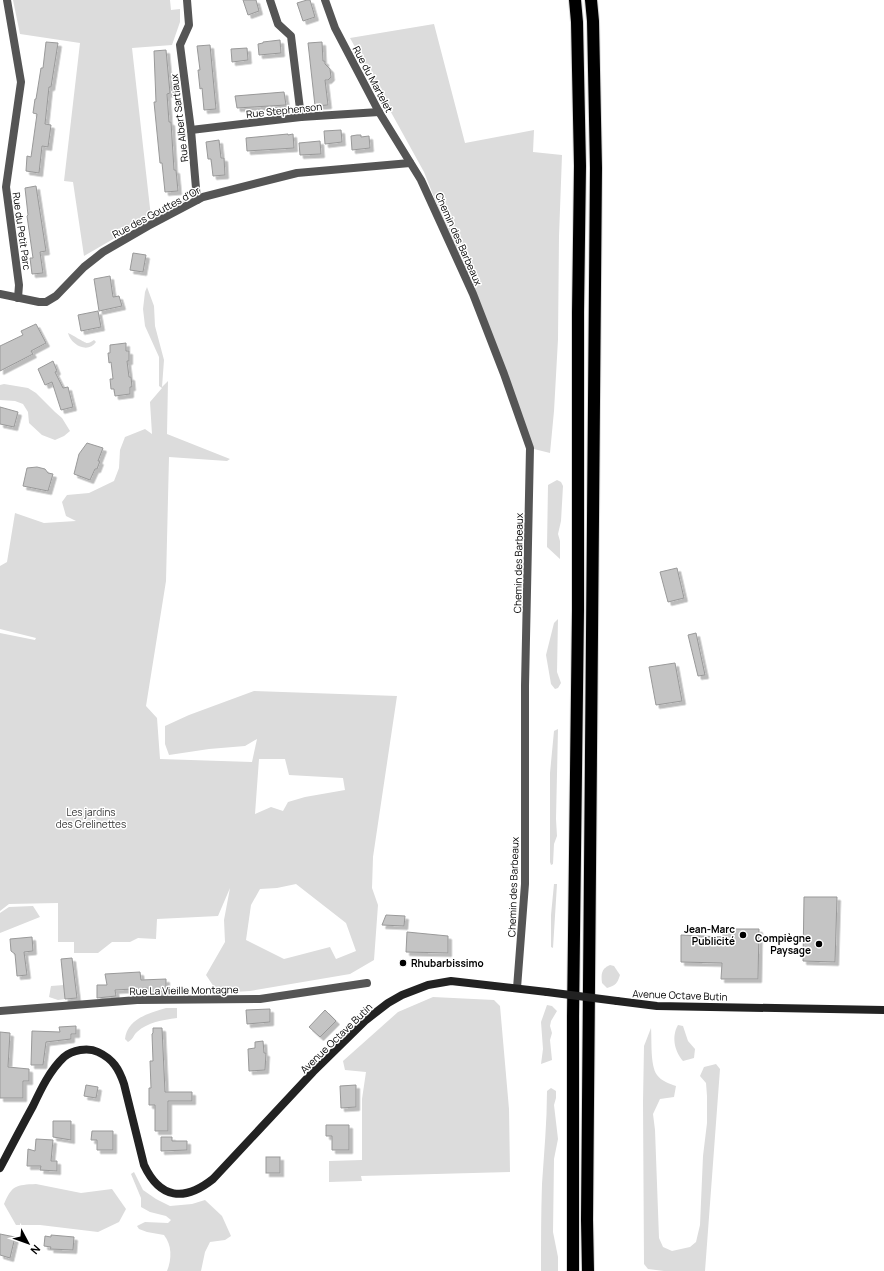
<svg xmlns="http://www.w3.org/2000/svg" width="884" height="1271" viewBox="0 0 884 1271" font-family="Manrope,sans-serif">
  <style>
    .green { fill: #dcdcdc; fill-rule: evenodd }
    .building { fill: #c4c4c4; stroke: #999; filter: url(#shadow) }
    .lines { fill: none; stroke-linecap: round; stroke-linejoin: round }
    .highway-casing { stroke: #dbdbdb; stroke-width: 14 }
    .street { stroke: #555; stroke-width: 8 }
    .secondary { stroke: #222; stroke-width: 8 }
    .highway { stroke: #000; stroke-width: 12 }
    .secondary-bridge { stroke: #222; stroke-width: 8 }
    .poi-dot { fill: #000; stroke: #fff; stroke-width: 1.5 }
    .labels { text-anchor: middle; stroke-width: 3; stroke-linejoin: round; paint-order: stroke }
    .street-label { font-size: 10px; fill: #000; stroke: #fff }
    .park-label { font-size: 10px; fill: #333; stroke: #fff }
    .poi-label { font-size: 10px; font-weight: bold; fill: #000; stroke: #fff; text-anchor: end }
  </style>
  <defs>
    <filter id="shadow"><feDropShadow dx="3.5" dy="3.5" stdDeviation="0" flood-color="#0004"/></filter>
  </defs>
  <rect width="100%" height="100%" fill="#fff"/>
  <!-- green -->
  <g class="green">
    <path d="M 13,0 L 170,0 L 171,10 L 180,9 L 180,22 L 172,45 L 132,48 L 151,217 L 84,256 L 73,182 L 64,181 L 80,43 L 20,34 Z"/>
    <path d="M 434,24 L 465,143 L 534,130 L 533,152 L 562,155 L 559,236 L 558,339 L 554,411 L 550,453 L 530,448 L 504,374 L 424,172 L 350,38 Z"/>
    <path d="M 186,199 L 186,201 L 154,216 L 153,212 Z"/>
    <path d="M 147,287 L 154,306 L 155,326 L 164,360 L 162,387 L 168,381 L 167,434 L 230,459 L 227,461 L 169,457 L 166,581 L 146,706 L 157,718 L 160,759 L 252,762 L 257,739 L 245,746 L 209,749 L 169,755 L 165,744 L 165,726 L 189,715 L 254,691 L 397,696 L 373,857 L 372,888 L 378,905 L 374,960 L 350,974 L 250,991 L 218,993 L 206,975 L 225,942 L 224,920 L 230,888 L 218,916 L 157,919 L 156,939 L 138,938 L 130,942 L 112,942 L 98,953 L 74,953 L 74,942 L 58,942 L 58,903 L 9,904 L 0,911 L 0,633 L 35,640 L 36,638 L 0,629 L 0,566 L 7,562 L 15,513 L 44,523 L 76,521 L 66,516 L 62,502 L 67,495 L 89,493 L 114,481 L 119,468 L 120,450 L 125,437 L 145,429 L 152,434 L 150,402 L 162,388 L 159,386 L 159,357 L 145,326 L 143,309 L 145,292 ZM 259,759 L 285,759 L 289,775 L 343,778 L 345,790 L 305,797 L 288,802 L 283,811 L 271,807 L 255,814 ZM 296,884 L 346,923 L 356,951 L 336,959 L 330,947 L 284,959 L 246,940 L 251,905 L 260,889 L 277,888 Z"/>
    <path d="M 68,333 C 71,334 85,343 87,343 C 90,343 92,341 94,340 L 96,342 C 88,354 71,345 68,333 Z"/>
    <path d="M 4,384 L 28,388 L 36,393 L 55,412 L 62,418 L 70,431 L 64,436 L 55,440 L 42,435 L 29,423 L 28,412 L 23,404 L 15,401 L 0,400 L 0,385 Z"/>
    <path d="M 557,480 L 561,482 L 563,486 L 561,521 L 558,534 L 560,541 L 560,559 L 547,547 L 548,485 Z"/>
    <path d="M 558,619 L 557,672 L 561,683 L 558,688 L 555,689 L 551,684 L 546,655 L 554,623 Z"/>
    <path d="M 558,729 L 556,819 L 557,836 L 554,844 L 553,864 L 551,865 L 550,862 L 550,773 L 554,731 Z"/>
    <path d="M 554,884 L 557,884 L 553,948 L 551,947 L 551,915 Z"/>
    <path d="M 33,906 L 40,917 L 0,933 L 0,913 L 9,907 Z"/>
    <path d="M 610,965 L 614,966 L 620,975 C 617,984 616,985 607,988 L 602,983 C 601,974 601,969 610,965 Z"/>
    <path d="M 64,985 L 65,999 L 58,1000 L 49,997 L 51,986 Z"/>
    <path d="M 433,997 L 494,1000 L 500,1006 L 509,1109 L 510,1172 L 361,1176 L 362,1181 L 329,1182 L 329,1161 L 362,1160 L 362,1099 L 366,1072 L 345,1070 L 343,1061 L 398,1012 Z"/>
    <path d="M 547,1005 L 552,1006 L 557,1011 L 551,1021 L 550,1026 L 552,1033 L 550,1040 L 552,1060 L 541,1064 L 543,1049 L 541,1022 Z"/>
    <path d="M 166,1008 L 177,1008 L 177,1018 C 162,1020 148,1022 137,1032 C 133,1035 134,1039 128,1042 L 125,1039 C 127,1019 149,1013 166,1008 Z"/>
    <path d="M 678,1025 L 683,1026 L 688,1041 L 695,1049 L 694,1058 L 683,1061 C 675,1052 671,1037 678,1025 Z"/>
    <path d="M 651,1028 C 652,1041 650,1065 657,1075 C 661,1081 670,1084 676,1086 L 674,1097 L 660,1099 L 653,1114 L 655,1130 L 659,1238 L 663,1247 L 672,1251 L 690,1247 L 696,1242 L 700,1225 L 703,1156 L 707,1123 L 707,1096 L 706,1083 L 700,1076 L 704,1067 L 716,1064 L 720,1069 L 705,1271 L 664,1271 L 648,1269 L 644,1264 L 643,1102 L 644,1046 Z"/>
    <path d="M 551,1088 L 556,1091 L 556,1098 L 554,1105 L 558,1139 L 554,1159 L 553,1232 L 558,1257 L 558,1271 L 541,1271 C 541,1242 541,1213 542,1184 C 544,1153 547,1122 547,1091 Z"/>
    <path d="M 134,1172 L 143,1190 L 156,1199 L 170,1206 L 192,1204 L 205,1200 L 222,1216 L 231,1236 L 225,1240 L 210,1242 L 205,1252 L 201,1271 L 167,1271 C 172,1259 172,1245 164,1235 L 147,1232 L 139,1229 L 137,1226 L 145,1222 L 168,1223 L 171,1220 L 166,1216 L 150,1212 L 141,1207 L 141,1198 L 131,1174 Z"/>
    <path d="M 36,1184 L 81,1193 L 112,1189 L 126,1209 L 119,1222 L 98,1232 L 40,1225 L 16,1225 L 4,1204 C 12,1185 16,1185 36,1184 Z"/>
  </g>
  <!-- building -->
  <g class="building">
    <path d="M 243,0 L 256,0 L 259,11 L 248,15 Z"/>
    <path d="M 307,0 L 310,0 L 315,17 L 303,21 L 297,3 Z"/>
    <path d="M 280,40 L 281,53 L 259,55 L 258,44 L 263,43 L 263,42 Z"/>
    <path d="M 46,42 L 58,43 L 51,87 L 49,87 L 45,124 L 51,125 L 48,147 L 42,146 L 39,173 L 26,171 L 27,156 L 31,157 L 37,114 L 33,113 L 35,99 L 36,99 L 41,68 L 43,68 Z"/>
    <path d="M 322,42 L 323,61 L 325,61 L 325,64 L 330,69 L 331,77 L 328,80 L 325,80 L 328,105 L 315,106 L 308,43 Z"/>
    <path d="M 210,45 L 216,109 L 204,110 L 202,88 L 200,89 L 198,70 L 200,70 L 197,46 Z"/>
    <path d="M 247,48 L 248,60 L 232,62 L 231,49 Z"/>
    <path d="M 166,50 L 170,93 L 167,94 L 169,122 L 171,122 L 174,170 L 176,170 L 178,191 L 165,192 L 162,163 L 160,163 L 154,102 L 156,102 L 154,51 Z"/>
    <path d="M 284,92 L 286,105 L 237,108 L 235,96 Z"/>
    <path d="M 341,130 L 342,142 L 325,144 L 324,131 Z"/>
    <path d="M 288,134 L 288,135 L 293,134 L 294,148 L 247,151 L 246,138 Z"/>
    <path d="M 357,135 L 361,135 L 361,137 L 369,136 L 370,148 L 352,150 L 351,136 Z"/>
    <path d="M 219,140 L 221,158 L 224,158 L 225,175 L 213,176 L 211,159 L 208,159 L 206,142 Z"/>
    <path d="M 320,141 L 321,154 L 300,155 L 299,143 Z"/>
    <path d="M 36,186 L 46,251 L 40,252 L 43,273 L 32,274 L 30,258 L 33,258 L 27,216 L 28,215 L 25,188 Z"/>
    <path d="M 133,253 L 146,255 L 143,272 L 130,270 Z"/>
    <path d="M 110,276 L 113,297 L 119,296 L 122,306 L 99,311 L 94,279 Z"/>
    <path d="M 98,311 L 101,327 L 81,331 L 78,315 Z"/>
    <path d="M 36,324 L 46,343 L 31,351 L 33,354 L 0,371 L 0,346 L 23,335 L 21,331 Z"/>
    <path d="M 126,343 L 126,351 L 129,351 L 129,361 L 127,361 L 129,377 L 131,377 L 132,387 L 130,387 L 130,394 L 115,396 L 114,389 L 111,389 L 110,379 L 113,379 L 111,362 L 109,363 L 108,353 L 110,353 L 110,345 Z"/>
    <path d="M 53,361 L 57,371 L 55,372 L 63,388 L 68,387 L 73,407 L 61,410 L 52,382 L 45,385 L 38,369 Z"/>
    <path d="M 0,407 L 18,412 L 14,427 L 0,424 Z"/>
    <path d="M 87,443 L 103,448 L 98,461 L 100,461 L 97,469 L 95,469 L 90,480 L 74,474 L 79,454 Z"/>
    <path d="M 37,467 L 45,469 L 48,473 L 53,474 L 48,491 L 23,486 L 27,468 Z"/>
    <path d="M 677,568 L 684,598 L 668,602 L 660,572 Z"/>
    <path d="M 696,633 L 705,675 L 698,676 L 688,635 Z"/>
    <path d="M 675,663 L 682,701 L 656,705 L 649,667 Z"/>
    <path d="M 804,897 L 837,897 L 835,962 L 803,961 Z"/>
    <path d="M 386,915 L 405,916 L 404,926 L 382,925 Z"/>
    <path d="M 728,929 L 759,929 L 758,979 L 721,979 L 722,963 L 681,962 L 681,935 L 723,937 L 723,933 L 728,933 Z"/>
    <path d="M 407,932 L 448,936 L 448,953 L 406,952 Z"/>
    <path d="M 32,937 L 33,951 L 24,952 L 27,975 L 17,976 L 15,954 L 11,951 L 10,939 Z"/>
    <path d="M 72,958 L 77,998 L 65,999 L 61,959 Z"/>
    <path d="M 140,972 L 141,980 L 166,979 L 166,991 L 160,992 L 160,994 L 151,994 L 151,988 L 115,990 L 116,996 L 97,998 L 97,985 L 107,985 L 105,974 Z"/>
    <path d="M 270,1009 L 270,1022 L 247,1024 L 246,1010 Z"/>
    <path d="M 325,1010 L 336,1021 L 320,1037 L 309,1027 Z"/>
    <path d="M 76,1026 L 76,1034 L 71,1034 L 71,1039 L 46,1042 L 43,1065 L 31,1065 L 32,1031 L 60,1032 L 59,1027 Z"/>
    <path d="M 153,1028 L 162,1028 L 165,1092 L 192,1092 L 192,1101 L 168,1101 L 168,1131 L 155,1131 L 155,1105 L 149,1105 L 149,1088 L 151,1088 L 150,1061 L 153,1061 L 152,1034 L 153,1033 Z"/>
    <path d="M 0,1032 L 10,1033 L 8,1067 L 29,1069 L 29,1081 L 23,1081 L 23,1098 L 0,1098 Z"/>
    <path d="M 263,1041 L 264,1053 L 266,1053 L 265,1070 L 249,1071 L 248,1049 L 255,1048 L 255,1042 Z"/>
    <path d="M 86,1085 L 98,1087 L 96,1098 L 84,1096 Z"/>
    <path d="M 356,1085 L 356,1107 L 341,1108 L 340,1086 Z"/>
    <path d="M 53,1121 L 71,1121 L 71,1140 L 53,1137 Z"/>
    <path d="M 326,1125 L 349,1125 L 349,1150 L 332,1150 L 332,1136 L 326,1136 Z"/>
    <path d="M 92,1131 L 113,1131 L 113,1150 L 97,1150 L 97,1140 L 91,1140 Z"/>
    <path d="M 161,1137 L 172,1137 L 172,1141 L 187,1141 L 187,1150 L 161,1151 Z"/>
    <path d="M 36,1139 L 53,1140 L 51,1161 L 57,1161 L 57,1171 L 40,1170 L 41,1166 L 27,1166 L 28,1149 L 35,1151 Z"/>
    <rect x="266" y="1157" width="14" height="16"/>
    <path d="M 0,1234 L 15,1237 L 10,1258 L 0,1255 Z"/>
    <path d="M 51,1235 L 74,1237 L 73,1250 L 50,1249 L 51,1247 L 44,1246 L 45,1236 L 51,1237 Z"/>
  </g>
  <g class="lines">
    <defs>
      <g id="highway">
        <path d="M 573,1271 L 573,1016 L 578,610 L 578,313 L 580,166 L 577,22 L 575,0"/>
        <path d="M 588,1271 L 587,1220 L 596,168 L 593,21 L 591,0"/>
      </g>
    </defs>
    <!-- highway casing -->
    <use href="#highway" class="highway-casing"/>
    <!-- street -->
    <g class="street">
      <path d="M 7,0 L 21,82 L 6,187 L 19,285 L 18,298"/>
      <path d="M 187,0 L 189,25 L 180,45 L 191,130 L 197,200"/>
      <path d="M 270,0 L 278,24 L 291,36 L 301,117"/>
      <path d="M 325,0 L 335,28 L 379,112 L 421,180 L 473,294 L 504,374 L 530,448 L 525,686 L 525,884 L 517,988"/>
      <path d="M 191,130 L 301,117 L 379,112"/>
      <path d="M 0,294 L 39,302 L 46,302 L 56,296 L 84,267 L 103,252 L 148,226 L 203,197 L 297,173 L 410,163"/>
      <path d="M 0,1011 L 137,1000 L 260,999 L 367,983"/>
    </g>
    <!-- secondary -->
    <g class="secondary">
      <path d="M 617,1001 L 657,1006 L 884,1010"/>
      <path d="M 0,1168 C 11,1147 22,1126 33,1106 C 41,1089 50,1070 64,1057 C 72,1050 88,1047 98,1052 C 113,1059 119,1069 124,1084 L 144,1165 C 160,1199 184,1202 213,1179 L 313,1072 L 366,1020 L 388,1003 L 402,995 L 428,985 L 451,981 L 547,992"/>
    </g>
    <!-- highway -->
    <use href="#highway" class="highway"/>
    <!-- secondary-bridge -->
    <path class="secondary-bridge" d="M 547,992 L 617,1001"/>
  </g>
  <!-- markers -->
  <g class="poi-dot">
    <circle cx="743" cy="935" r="4"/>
    <circle cx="819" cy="944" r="4"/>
    <circle cx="403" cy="963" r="4"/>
  </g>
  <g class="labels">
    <!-- street labels -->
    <g class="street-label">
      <text transform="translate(373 79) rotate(62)" y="4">Rue du Martelet</text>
      <text transform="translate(284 110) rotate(-6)" y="4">Rue Stephenson</text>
      <text transform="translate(179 118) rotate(-97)" y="4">Rue Albert Sartiaux</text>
      <text transform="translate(156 212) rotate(-28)" y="4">Rue des Gouttes d'Or</text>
      <text transform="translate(22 231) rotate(82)" y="4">Rue du Petit Parc</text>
      <text transform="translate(459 239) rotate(66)" y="4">Chemin des Barbeaux</text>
      <text transform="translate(518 563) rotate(-89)" y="4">Chemin des Barbeaux</text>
      <text transform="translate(513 887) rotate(-88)" y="4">Chemin des Barbeaux</text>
      <text transform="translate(184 990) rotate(-1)" y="4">Rue La Vieille Montagne</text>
      <text transform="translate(680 995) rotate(2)" y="4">Avenue Octave Butin</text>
      <text transform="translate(336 1038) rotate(-44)" y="4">Avenue Octave Butin</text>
    </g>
    <!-- park labels -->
    <g class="park-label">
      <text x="91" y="816">Les jardins<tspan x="91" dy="12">des Grelinettes</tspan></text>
    </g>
    <!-- poi labels -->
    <g class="poi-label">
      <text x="735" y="933">Jean-Marc<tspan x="735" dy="12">Publicité</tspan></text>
      <text x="811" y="942">Compiègne<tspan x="811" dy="12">Paysage</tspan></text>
      <text x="411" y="967" text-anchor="start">Rhubarbissimo</text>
    </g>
  </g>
  <!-- north arrow -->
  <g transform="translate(28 1243) rotate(131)" stroke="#ffffff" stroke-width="3" paint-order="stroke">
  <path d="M0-3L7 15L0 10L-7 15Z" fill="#000000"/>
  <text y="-6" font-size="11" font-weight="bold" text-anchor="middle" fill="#000000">N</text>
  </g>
</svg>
